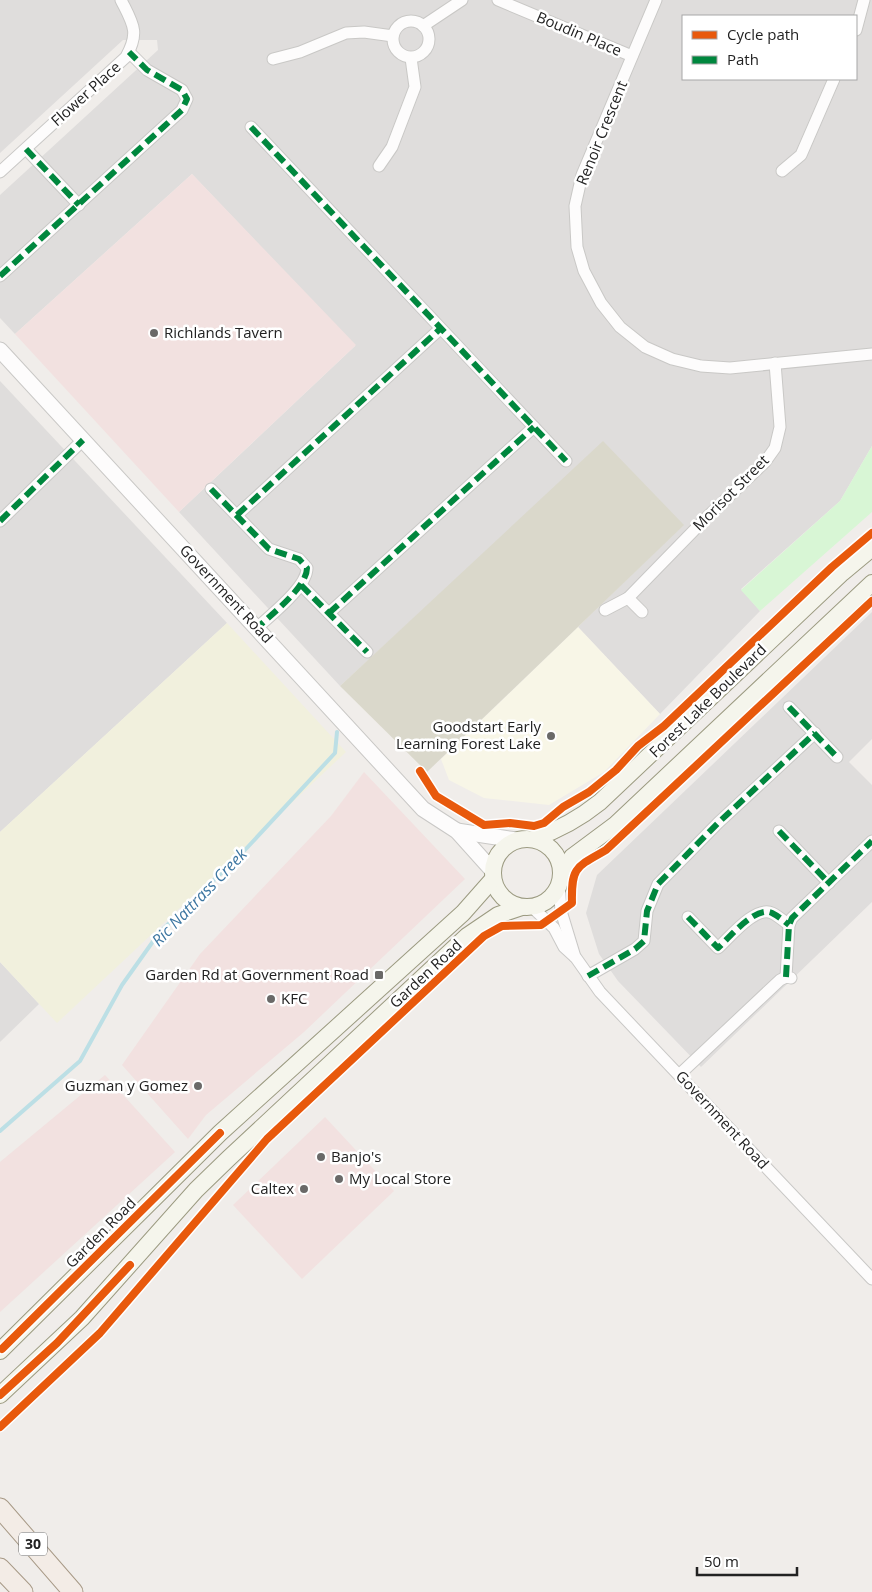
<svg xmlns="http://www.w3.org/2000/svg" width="872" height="1592" viewBox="0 0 872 1592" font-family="'Open Sans',sans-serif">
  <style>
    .residential { fill: #dfdddc; fill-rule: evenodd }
    .commercial { fill: #f2e1e0 }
    .education { fill: #f8f6e7 }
    .construction { fill: #dad8cb }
    .farmland { fill: #f1f0dd }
    .park { fill: #d8f6d5 }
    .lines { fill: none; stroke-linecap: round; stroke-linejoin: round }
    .stream { stroke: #bcdfe5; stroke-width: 4 }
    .minor-casing { stroke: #c9c8c6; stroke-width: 13 }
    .tertiary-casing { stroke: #c9c8c6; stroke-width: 17 }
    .secondary-casing { stroke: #9b9a80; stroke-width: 18 }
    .primary-casing { stroke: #a79986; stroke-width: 21 }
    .minor { stroke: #fdfcfc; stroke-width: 11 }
    .tertiary { stroke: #fdfcfc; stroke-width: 15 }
    .secondary { stroke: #f5f5ec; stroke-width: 16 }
    .primary { stroke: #f3ece6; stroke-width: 19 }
    .quiet { stroke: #00873e; stroke-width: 6; stroke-dasharray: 12 6; stroke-linecap: butt }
    .cycleway-casing { stroke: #fff; stroke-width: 11 }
    .cycleway { stroke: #e8590c; stroke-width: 8 }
    .poi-dot { fill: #6a6968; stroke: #fff; stroke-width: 2 }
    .labels { text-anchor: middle; stroke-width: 5; stroke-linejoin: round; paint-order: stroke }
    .shield { fill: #fff; stroke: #646464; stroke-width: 1 }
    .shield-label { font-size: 14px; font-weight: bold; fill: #222 }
    .street-label { font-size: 15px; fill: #222; stroke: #fff }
    .poi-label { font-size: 15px; fill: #222; stroke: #fff; text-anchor: start }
    .water-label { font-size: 16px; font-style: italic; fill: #3d76a1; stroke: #fff }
  </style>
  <rect width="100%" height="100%" fill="#f0edea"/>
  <!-- residential -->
  <g class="residential">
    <path d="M 0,0 L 872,0 L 872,446 L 840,501 L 741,589 L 760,611 L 660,714 L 578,627 L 683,525 L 451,584 L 340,686 L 179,512 L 355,346 L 192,174 L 15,334 L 0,318 L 0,195 L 158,50 L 157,40 L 123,40 L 0,153 ZM 683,16 L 856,16 L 856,79 L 683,79 Z"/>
    <path d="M 0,381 L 227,623 L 0,832 Z"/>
    <path d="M 872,612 L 872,739 L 849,762 L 872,785 L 872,902 L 701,1067 L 618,981 L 599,954 L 586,913 L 597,875 Z"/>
    <path d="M 0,962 L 39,1004 L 0,1042 Z"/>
  </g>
  <!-- commercial -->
  <g class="commercial">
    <path d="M 192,174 L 356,345 L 179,512 L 15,334 Z"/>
    <path d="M 364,772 L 465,879 L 304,1032 L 206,1115 L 188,1139 L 122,1065 L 200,954 L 331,816 Z"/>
    <path d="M 105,1075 L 175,1152 L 0,1312 L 0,1162 Z"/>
    <path d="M 325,1117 L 394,1191 L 302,1279 L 233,1205 Z"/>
  </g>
  <!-- education -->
  <path class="education" d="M 578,627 L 660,714 L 604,772 L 549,805 L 484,798 L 449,780 L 441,759 Z"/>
  <!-- construction -->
  <path class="construction" d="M 603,441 L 684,525 L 427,772 L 340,686 Z"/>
  <!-- farmland -->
  <path class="farmland" d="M 227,623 L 346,752 L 57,1023 L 0,962 L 0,832 Z"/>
  <!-- park -->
  <path class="park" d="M 872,446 L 872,512 L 760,611 L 741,590 L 840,501 Z"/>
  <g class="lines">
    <!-- stream -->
    <path class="stream" d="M 0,1131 L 80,1061 L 122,985 L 159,933 L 244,851 L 335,753 L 337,732"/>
    <defs>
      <g id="minor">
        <path d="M 498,0 L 632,56"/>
        <path d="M 656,0 L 582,175 L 575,206 L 577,247 L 584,271 L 601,303 L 620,327 L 645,347 L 672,359 L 701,366 L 730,368 L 872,354"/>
        <circle cx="411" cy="39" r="18"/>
        <path d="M 423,26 L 462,0"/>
        <path d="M 856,30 L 864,0"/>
        <path d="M 273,59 L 300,52 L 346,33 L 364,32 L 393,36"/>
        <path d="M 251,127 L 566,461"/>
        <path d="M 26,149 L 79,205"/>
        <path d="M 379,166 L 392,147 L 415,87 L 411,58"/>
        <path d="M 782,171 L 801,155 L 834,79"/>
        <path d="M 0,172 L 126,57 C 140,32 133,24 121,0"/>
        <path d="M 0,276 L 182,110 L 187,99 L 182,90 L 147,70 L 129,52"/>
        <path d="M 211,489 L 269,549 L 299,559 L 307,568 C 307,587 272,614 258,627"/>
        <path d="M 237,515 L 440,329"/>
        <path d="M 0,521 L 83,440"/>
        <path d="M 301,585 L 367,652"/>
        <path d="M 628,598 L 706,518 L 765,462 L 775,448 L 780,427 L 775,363"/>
        <path d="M 605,610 L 628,598 L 642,612"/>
        <path d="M 329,613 L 534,427"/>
        <path d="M 789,707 L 837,757"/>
        <path d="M 779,831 L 829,883"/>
        <path d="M 559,884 L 561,911 L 575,957"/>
        <path d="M 532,907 L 554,928 L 564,947 L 576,958 L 600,992 L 872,1279"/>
        <path d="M 688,917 L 718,948 C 730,937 756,905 772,913 C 778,916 784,921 789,925"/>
        <path d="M 588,976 L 635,949 L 644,941 L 647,911 L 658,884 L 718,823 L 815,733"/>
        <path d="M 786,977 L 789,925 L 792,918 L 872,841"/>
        <path d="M 680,1074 L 780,980 L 786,977 L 791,978"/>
      </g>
      <g id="tertiary">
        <path d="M 0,350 L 423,809 L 457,831 L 492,870"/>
        <path d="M 457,831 L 516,840"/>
      </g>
      <g id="secondary">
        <circle cx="527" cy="873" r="34"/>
        <path d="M 533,839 C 559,830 579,819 600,802 L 842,573 L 872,548"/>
        <path d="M 561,874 L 572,857 L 615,825 L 872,583"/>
        <path d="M 0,1351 L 220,1133 L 463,913 L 493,879"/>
        <path d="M 0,1395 L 82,1318 L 196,1190 L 229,1158 L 467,936 L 498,915 L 522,907"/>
      </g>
      <g id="primary">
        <path d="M 0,1508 L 73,1592"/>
        <path d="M 0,1568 L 23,1592"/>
      </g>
    </defs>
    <!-- minor casing -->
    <use href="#minor" class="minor-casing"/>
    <!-- tertiary casing -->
    <use href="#tertiary" class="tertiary-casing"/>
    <!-- secondary casing -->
    <use href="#secondary" class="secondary-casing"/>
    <!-- primary casing -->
    <use href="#primary" class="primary-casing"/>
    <!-- minor -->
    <use href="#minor" class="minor"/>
    <!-- tertiary -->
    <use href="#tertiary" class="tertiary"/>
    <!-- secondary -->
    <use href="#secondary" class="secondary"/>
    <!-- primary -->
    <use href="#primary" class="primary"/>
    <!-- quiet -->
    <g class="quiet">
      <path d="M 251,127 L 566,461"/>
      <path d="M 26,149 L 79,205"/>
      <path d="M 0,276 L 182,110 L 187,99 L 182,90 L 147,70 L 129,52"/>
      <path d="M 211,489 L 269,549 L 299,559 L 307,568 C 307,587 272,614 258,627"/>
      <path d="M 237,515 L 440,329"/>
      <path d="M 0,521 L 83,440"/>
      <path d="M 301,585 L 367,652"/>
      <path d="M 329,613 L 534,427"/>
      <path d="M 789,707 L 837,757"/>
      <path d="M 779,831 L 829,883"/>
      <path d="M 688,917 L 718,948 C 730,937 756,905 772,913 C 778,916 784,921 789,925"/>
      <path d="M 588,976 L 635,949 L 644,941 L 647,911 L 658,884 L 718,823 L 815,733"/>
      <path d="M 786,977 L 789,925 L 792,918 L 872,841"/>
    </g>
    <defs>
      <g id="cycleway">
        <path d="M 420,771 L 436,796 L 484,825 L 510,823 L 534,826 L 544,823 L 563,807 L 589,792 L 616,770 L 638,746 L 664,726 L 832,567 L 872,533"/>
        <path d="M 2,1349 L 220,1133"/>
        <path d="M 0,1395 L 57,1343 L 130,1265"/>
        <path d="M 0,1427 L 100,1333 L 267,1139 L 484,936 L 502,926 L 541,925 L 572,903 C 571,867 576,867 606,850 L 872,601"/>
      </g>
    </defs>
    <!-- cycleway casing -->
    <use href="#cycleway" class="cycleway-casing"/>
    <!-- cycleway -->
    <use href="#cycleway" class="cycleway"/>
  </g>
  <!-- markers -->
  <g class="poi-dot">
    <circle cx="154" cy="333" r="5"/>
    <circle cx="551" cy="736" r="5"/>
    <rect x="374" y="970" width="10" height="10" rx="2.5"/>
    <circle cx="271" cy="999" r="5"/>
    <circle cx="198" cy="1086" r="5"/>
    <circle cx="321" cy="1157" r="5"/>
    <circle cx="339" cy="1179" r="5"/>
    <circle cx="304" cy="1189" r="5"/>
  </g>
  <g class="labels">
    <!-- shield labels -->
    <rect class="shield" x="19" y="1532.5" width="28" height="23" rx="4"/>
    <g class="shield-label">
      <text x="33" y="1549">30</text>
    </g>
    <!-- street labels -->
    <g class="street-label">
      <text transform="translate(579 34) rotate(23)" y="5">Boudin Place</text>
      <text transform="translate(86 94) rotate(-42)" y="5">Flower Place</text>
      <text transform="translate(602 133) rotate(-68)" y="5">Renoir Crescent</text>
      <text transform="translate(731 493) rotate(-45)" y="5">Morisot Street</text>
      <text transform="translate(226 594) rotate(47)" y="5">Government Road</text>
      <text transform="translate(708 701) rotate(-44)" y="5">Forest Lake Boulevard</text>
      <text transform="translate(426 974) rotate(-43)" y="5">Garden Road</text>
      <text transform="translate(722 1120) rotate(47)" y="5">Government Road</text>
      <text transform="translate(101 1233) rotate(-45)" y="5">Garden Road</text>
    </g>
    <!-- poi labels -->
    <g class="poi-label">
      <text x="164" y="338">Richlands Tavern</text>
      <text x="541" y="732" text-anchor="end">Goodstart Early<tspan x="541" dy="17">Learning Forest Lake</tspan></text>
      <text x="369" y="980" text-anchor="end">Garden Rd at Government Road</text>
      <text x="281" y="1004">KFC</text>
      <text x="188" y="1091" text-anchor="end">Guzman y Gomez</text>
      <text x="331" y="1162">Banjo's</text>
      <text x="349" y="1184">My Local Store</text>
      <text x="294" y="1194" text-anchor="end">Caltex</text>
    </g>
    <!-- water labels -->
    <g class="water-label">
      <text transform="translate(199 897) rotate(-46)" y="6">Ric Nattrass Creek</text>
    </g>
  </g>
  <!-- legend -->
  <rect x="682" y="15" width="175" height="65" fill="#ffffff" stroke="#a7a7a7"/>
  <rect x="692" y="31" width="25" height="8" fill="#e8590c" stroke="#a7a7a7"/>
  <text x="727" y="40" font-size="15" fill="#222222">Cycle path</text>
  <rect x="692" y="56" width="25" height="8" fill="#00873e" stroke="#a7a7a7"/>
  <text x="727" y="65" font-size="15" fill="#222222">Path</text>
  <!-- scale -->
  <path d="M697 1567v8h100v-8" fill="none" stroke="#222222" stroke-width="2.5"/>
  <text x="704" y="1567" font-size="15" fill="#222222" stroke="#ffffff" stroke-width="4" paint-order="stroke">50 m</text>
</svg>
